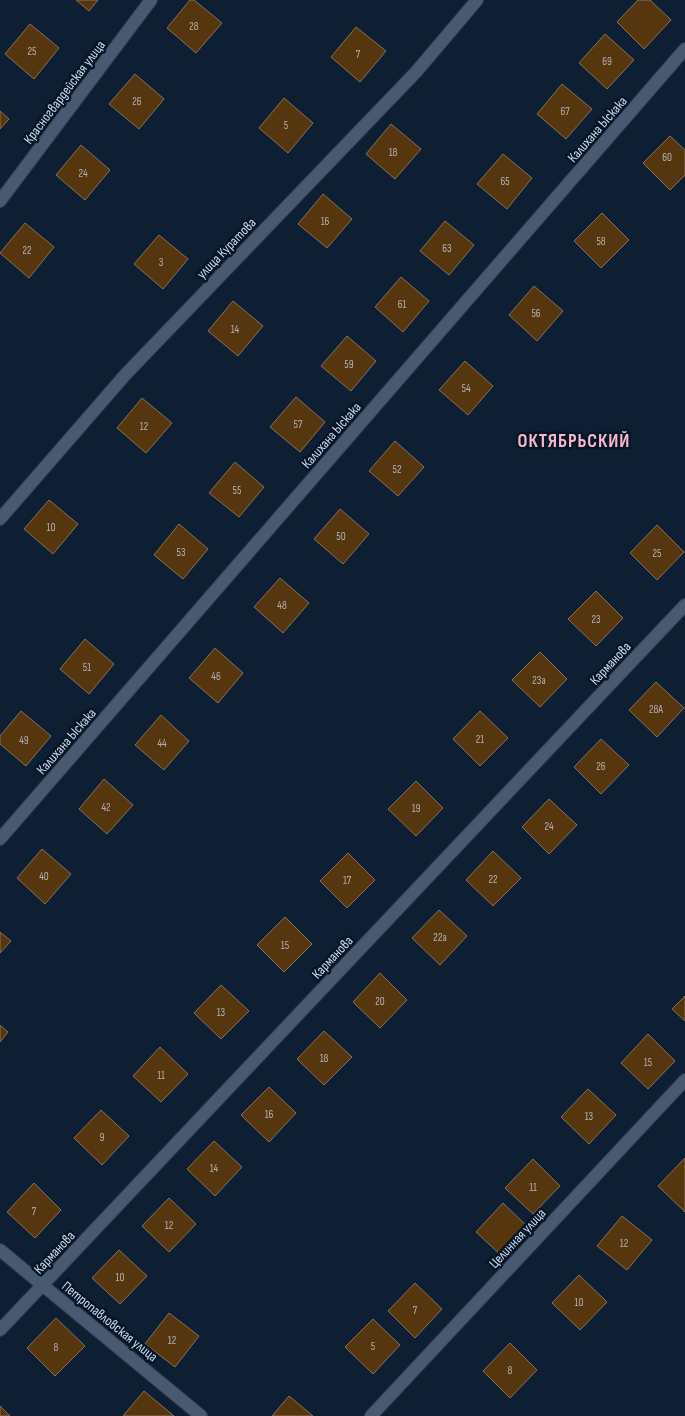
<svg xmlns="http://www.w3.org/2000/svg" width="685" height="1416" viewBox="0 0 685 1416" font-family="'Sofia Sans Condensed',sans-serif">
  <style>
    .building { fill: #56360f; stroke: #88715b }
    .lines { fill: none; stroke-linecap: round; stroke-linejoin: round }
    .minor-casing { stroke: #323b4c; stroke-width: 14 }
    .minor { stroke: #485a71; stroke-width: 12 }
    .labels { text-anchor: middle; stroke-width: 5; stroke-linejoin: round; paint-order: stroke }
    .number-label { font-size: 11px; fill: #b2b2b2 }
    .street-label { font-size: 14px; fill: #d1dbe9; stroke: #061528 }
    .district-label { font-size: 19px; font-weight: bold; letter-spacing: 1px; fill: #f9b7c9; stroke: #061528 }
  </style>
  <rect width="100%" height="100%" fill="#0f1f33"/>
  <!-- building -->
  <g class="building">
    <path d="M 76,0 L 98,0 L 89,11 Z"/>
    <path d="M 190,0 L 194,0 L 222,23 L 196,53 L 167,28 Z"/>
    <path d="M 638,0 L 650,0 L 671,20 L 644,49 L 617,22 Z"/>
    <path d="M 30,24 L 59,48 L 34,79 L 5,54 Z"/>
    <path d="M 356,27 L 386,51 L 360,82 L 331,57 Z"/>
    <path d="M 605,34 L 634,60 L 607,89 L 579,63 Z"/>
    <path d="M 135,74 L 164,99 L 139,129 L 109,104 Z"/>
    <path d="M 562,84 L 592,109 L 566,139 L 537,114 Z"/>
    <path d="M 284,98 L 313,123 L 288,153 L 259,128 Z"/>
    <path d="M 0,111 L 9,119 L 0,129 Z"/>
    <path d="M 391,124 L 421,149 L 395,179 L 366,154 Z"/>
    <path d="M 670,136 L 685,150 L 685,175 L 670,190 L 643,163 Z"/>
    <path d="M 81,145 L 110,170 L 85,200 L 56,175 Z"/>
    <path d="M 503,154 L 532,178 L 507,209 L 477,184 Z"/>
    <path d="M 323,194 L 352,219 L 327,248 L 298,224 Z"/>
    <path d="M 602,213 L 629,240 L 601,268 L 574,241 Z"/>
    <path d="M 445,221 L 474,245 L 449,275 L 420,251 Z"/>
    <path d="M 25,223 L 54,247 L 29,278 L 0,253 Z"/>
    <path d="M 159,235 L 188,259 L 163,289 L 134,264 Z"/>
    <path d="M 401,277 L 429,301 L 403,332 L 375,307 Z"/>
    <path d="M 534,286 L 563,311 L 537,341 L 509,315 Z"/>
    <path d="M 233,301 L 263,326 L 238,356 L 208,331 Z"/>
    <path d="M 347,336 L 376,361 L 351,391 L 321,366 Z"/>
    <path d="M 465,361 L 493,386 L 468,415 L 439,390 Z"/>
    <path d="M 296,397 L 325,422 L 300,452 L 270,427 Z"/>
    <path d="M 142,398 L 172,423 L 146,453 L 117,428 Z"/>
    <path d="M 395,441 L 424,467 L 398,496 L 369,471 Z"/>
    <path d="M 235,462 L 264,487 L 239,517 L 209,493 Z"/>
    <path d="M 49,500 L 78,524 L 53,554 L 24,529 Z"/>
    <path d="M 340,509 L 369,534 L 343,564 L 314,539 Z"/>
    <path d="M 179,524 L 208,549 L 183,579 L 154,555 Z"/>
    <path d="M 657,525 L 684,552 L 657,580 L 630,553 Z"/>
    <path d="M 280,578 L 309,603 L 283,633 L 254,607 Z"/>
    <path d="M 596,591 L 623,618 L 596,646 L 568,619 Z"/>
    <path d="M 85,639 L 114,664 L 89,694 L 60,669 Z"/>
    <path d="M 215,648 L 243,673 L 218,703 L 189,678 Z"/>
    <path d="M 540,652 L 567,679 L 540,707 L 512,680 Z"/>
    <path d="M 656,682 L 684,708 L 657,737 L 629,710 Z"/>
    <path d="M 21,711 L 51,736 L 26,766 L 0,744 L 0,736 Z"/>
    <path d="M 480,711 L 508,738 L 480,766 L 453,739 Z"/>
    <path d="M 161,715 L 189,741 L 164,770 L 135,745 Z"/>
    <path d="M 601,739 L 629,765 L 601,794 L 574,767 Z"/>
    <path d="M 104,779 L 133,805 L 107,834 L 79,809 Z"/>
    <path d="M 416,781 L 443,808 L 416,836 L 388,809 Z"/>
    <path d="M 549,799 L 577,825 L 549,854 L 522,827 Z"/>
    <path d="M 42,849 L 71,874 L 45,904 L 17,878 Z"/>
    <path d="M 493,851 L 521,878 L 493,906 L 466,880 Z"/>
    <path d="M 348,853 L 375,880 L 347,908 L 320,881 Z"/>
    <path d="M 439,910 L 467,936 L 440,965 L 412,938 Z"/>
    <path d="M 285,917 L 312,944 L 284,972 L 257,945 Z"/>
    <path d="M 0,932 L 11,941 L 0,953 Z"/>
    <path d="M 380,973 L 407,1000 L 380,1028 L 353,1002 Z"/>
    <path d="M 221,985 L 249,1011 L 221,1039 L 194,1013 Z"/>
    <path d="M 685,996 L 685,1021 L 672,1009 Z"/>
    <path d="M 0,1025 L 8,1032 L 0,1042 Z"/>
    <path d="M 324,1031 L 352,1057 L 324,1085 L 297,1059 Z"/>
    <path d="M 648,1034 L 675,1061 L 648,1089 L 621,1063 Z"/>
    <path d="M 160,1047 L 188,1074 L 161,1102 L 133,1076 Z"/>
    <path d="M 269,1087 L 296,1113 L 269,1142 L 241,1115 Z"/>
    <path d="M 588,1089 L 616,1115 L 589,1144 L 561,1117 Z"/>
    <path d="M 101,1110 L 129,1136 L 102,1165 L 74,1138 Z"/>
    <path d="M 214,1141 L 242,1167 L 215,1196 L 187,1169 Z"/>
    <path d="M 685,1158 L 685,1212 L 658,1186 Z"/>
    <path d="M 533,1159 L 560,1186 L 533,1214 L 505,1188 Z"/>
    <path d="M 34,1183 L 61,1210 L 35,1238 L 7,1212 Z"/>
    <path d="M 169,1198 L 196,1224 L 169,1252 L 142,1226 Z"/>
    <path d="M 503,1203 L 531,1230 L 504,1258 L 476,1232 Z"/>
    <path d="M 622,1216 L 652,1240 L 627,1270 L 597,1246 Z"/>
    <path d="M 119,1250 L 147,1276 L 120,1304 L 92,1278 Z"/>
    <path d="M 579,1275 L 607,1302 L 580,1330 L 552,1303 Z"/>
    <path d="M 415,1283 L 442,1309 L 415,1338 L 388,1311 Z"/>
    <path d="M 169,1313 L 199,1336 L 175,1367 L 145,1344 Z"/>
    <path d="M 56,1318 L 85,1346 L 55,1376 L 27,1348 Z"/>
    <path d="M 373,1319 L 400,1345 L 373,1374 L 345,1347 Z"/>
    <path d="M 510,1343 L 537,1370 L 510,1398 L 483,1371 Z"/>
    <path d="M 144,1391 L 174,1416 L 123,1416 Z"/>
    <path d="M 289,1396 L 313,1416 L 272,1416 Z"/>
    <path d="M 0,1406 L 10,1416 L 0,1416 Z"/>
  </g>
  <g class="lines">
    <defs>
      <g id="minor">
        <path d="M 0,201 L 151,0"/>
        <path d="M 0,519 L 125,375 L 416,72 L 477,0"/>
        <path d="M 0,839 L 685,49"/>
        <path d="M 0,1250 L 201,1416"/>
        <path d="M 0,1330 L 685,605"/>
        <path d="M 371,1416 L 685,1080"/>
      </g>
    </defs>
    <!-- minor casing -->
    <use href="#minor" class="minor-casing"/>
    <!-- minor -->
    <use href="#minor" class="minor"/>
  </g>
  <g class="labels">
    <!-- number labels -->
    <g class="number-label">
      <text x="194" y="30">28</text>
      <text x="32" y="55">25</text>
      <text x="358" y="58">7</text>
      <text x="607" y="65">69</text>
      <text x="137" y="105">26</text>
      <text x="565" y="115">67</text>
      <text x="286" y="129">5</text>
      <text x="393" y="156">18</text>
      <text x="667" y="161">60</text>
      <text x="83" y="177">24</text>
      <text x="505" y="185">65</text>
      <text x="325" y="225">16</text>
      <text x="601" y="245">58</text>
      <text x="447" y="252">63</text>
      <text x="27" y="254">22</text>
      <text x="161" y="266">3</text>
      <text x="402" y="308">61</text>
      <text x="536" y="317">56</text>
      <text x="235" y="333">14</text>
      <text x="349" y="368">59</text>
      <text x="466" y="392">54</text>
      <text x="298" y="428">57</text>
      <text x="144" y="430">12</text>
      <text x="397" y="473">52</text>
      <text x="237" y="494">55</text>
      <text x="51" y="531">10</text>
      <text x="341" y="540">50</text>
      <text x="181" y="556">53</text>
      <text x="657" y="557">25</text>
      <text x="282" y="609">48</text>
      <text x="596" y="623">23</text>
      <text x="87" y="671">51</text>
      <text x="216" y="680">46</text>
      <text x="539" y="684">23а</text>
      <text x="656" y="713">28А</text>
      <text x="480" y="743">21</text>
      <text x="24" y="744">49</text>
      <text x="162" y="747">44</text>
      <text x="601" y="770">26</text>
      <text x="106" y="811">42</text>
      <text x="416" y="812">19</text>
      <text x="549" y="830">24</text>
      <text x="44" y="880">40</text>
      <text x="493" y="883">22</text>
      <text x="347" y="884">17</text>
      <text x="440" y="941">22а</text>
      <text x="285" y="949">15</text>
      <text x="380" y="1005">20</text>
      <text x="221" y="1016">13</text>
      <text x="324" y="1062">18</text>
      <text x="648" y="1066">15</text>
      <text x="161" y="1079">11</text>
      <text x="269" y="1118">16</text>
      <text x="589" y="1120">13</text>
      <text x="102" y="1141">9</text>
      <text x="214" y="1172">14</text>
      <text x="533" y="1191">11</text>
      <text x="34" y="1215">7</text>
      <text x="169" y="1229">12</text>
      <text x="624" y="1247">12</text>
      <text x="120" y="1281">10</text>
      <text x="579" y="1306">10</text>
      <text x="415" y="1314">7</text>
      <text x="172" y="1344">12</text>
      <text x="373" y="1350">5</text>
      <text x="56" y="1351">8</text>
      <text x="510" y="1374">8</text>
    </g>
    <!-- street labels -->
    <g class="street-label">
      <text transform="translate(64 92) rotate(-53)" y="5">Красногвардейская улица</text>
      <text transform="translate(597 129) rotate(-49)" y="5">Калихана Ыскака</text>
      <text transform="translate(226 248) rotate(-46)" y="5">улица Куратова</text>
      <text transform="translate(331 435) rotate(-49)" y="5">Калихана Ыскака</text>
      <text transform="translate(610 663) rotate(-47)" y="5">Карманова</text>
      <text transform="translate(66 741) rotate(-49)" y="5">Калихана Ыскака</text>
      <text transform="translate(332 957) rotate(-47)" y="5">Карманова</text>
      <text transform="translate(517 1238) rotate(-47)" y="5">Целинная улица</text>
      <text transform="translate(54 1252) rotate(-47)" y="5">Карманова</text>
      <text transform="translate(110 1321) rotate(39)" y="5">Петропавловская улица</text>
    </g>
    <!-- district labels -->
    <g class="district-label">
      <text x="574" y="447">ОКТЯБРЬСКИЙ</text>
    </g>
  </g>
</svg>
